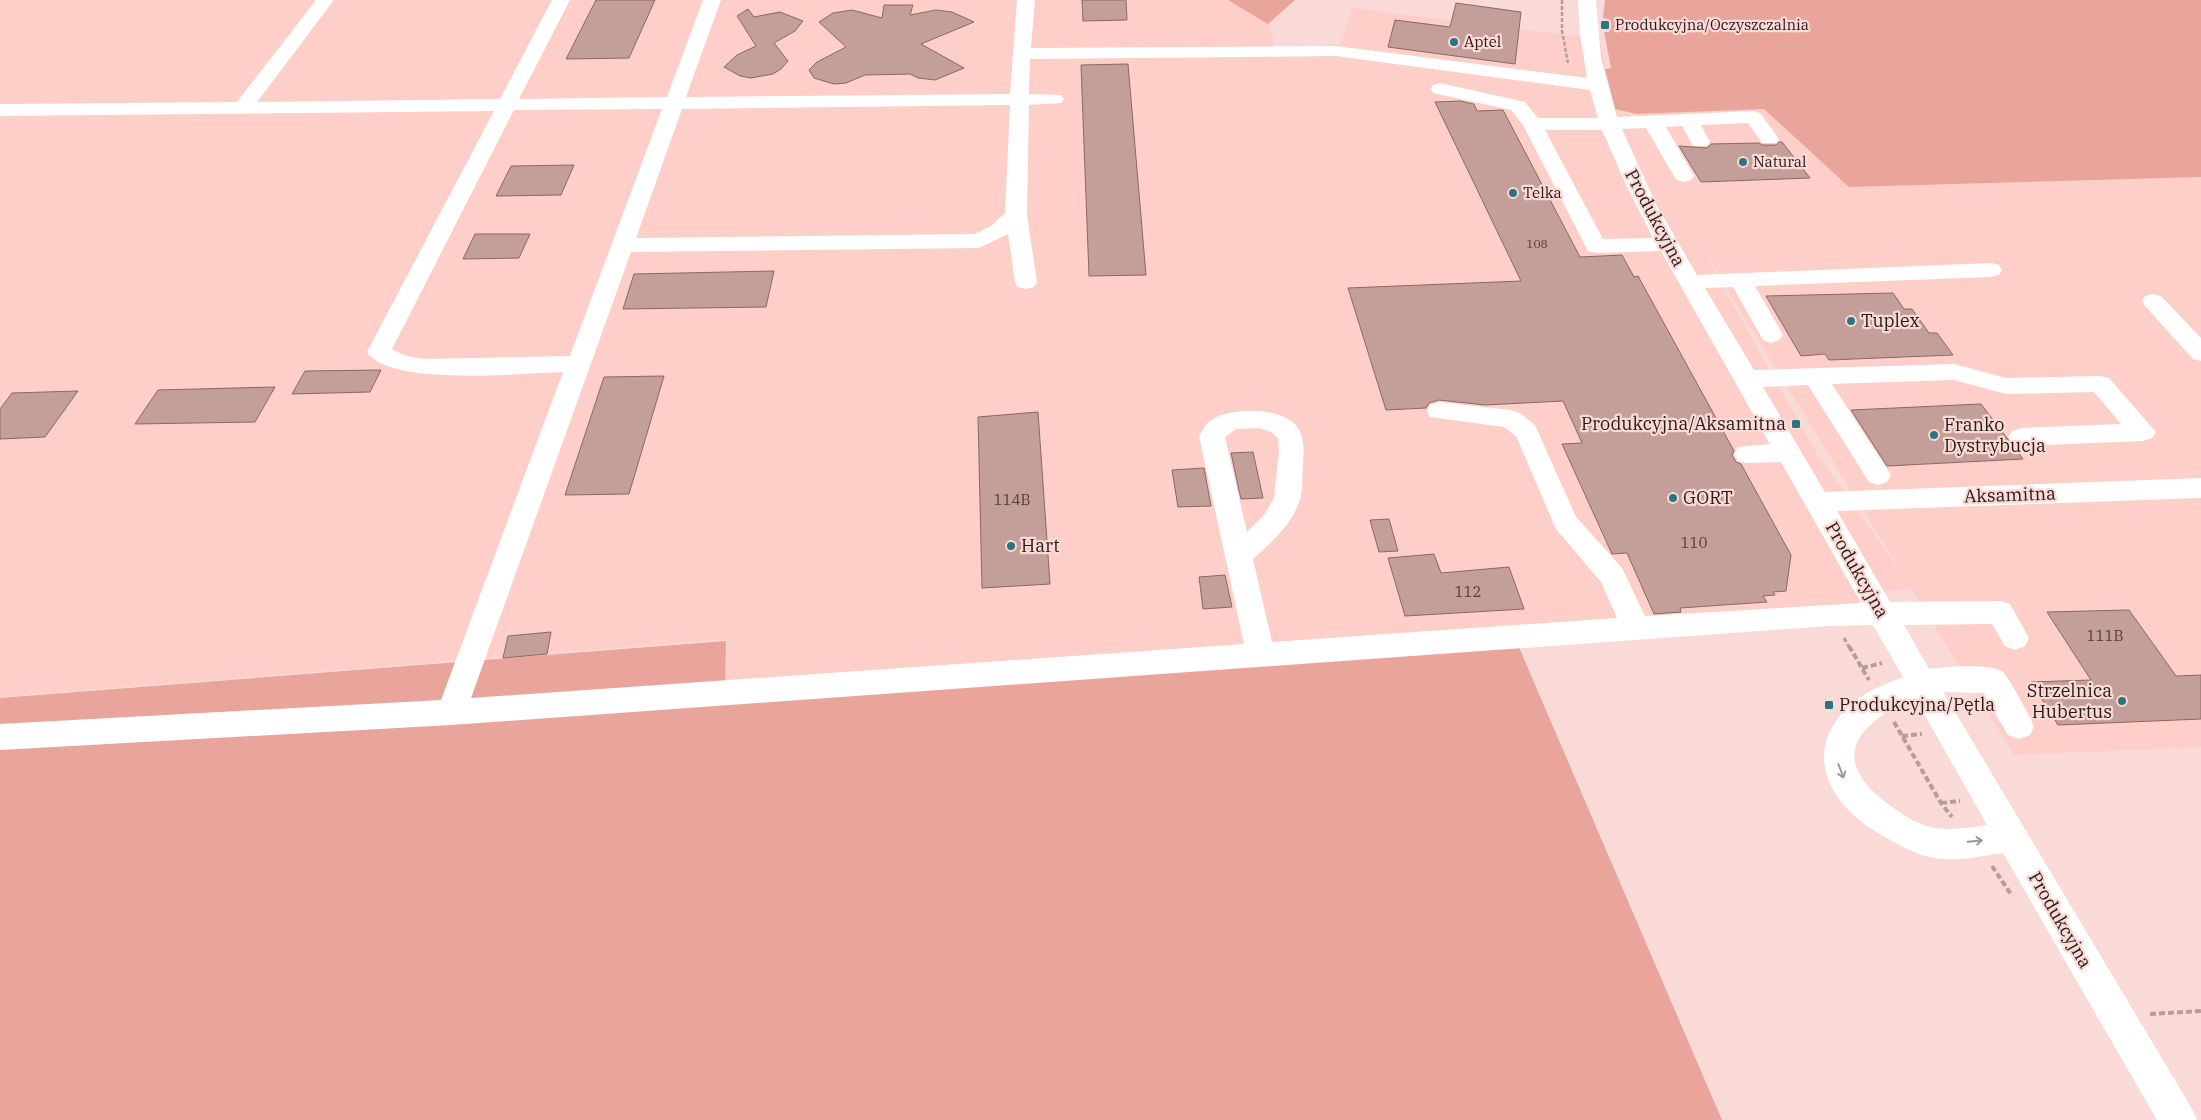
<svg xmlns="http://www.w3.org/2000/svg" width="2201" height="1120" viewBox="0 0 2201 1120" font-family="'IBM Plex Serif',serif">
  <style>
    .built { fill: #fecec8; fill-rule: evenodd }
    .green { fill: #e9a49b }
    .building { fill: #c49f9a; stroke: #8a6863 }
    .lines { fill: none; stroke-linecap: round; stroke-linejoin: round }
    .path-far2 { stroke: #b79d99; stroke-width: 2.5; stroke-dasharray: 4 2; stroke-linecap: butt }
    .path-far1 { stroke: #b79d99; stroke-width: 3; stroke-dasharray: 4.5 2.5; stroke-linecap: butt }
    .path { stroke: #b79d99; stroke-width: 4; stroke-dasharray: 6 3; stroke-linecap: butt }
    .minor { fill: #fff; fill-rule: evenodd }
    .oneway { stroke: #9f9898 }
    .poi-dot { fill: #2d757e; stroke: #fadad6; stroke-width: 2 }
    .labels { text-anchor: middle; stroke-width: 4.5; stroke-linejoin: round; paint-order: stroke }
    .far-number-label { font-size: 12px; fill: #503c39 }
    .far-poi-label { font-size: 15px; fill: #291b19; stroke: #fadad6; text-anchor: start }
    .number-label { font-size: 15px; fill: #503c39 }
    .street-label { font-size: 18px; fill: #291b19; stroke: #fadad6 }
    .poi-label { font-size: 18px; fill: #291b19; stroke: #fadad6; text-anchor: start }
  </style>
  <rect width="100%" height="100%" fill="#fadad6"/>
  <!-- built -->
  <path class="built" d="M 0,0 L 1228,0 L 1269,24 L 1276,50 L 1341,44 L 1352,8 L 1600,39 L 1608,85 L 1615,109 L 1633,116 L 1640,122 L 1636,114 L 1764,109 L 1849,187 L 2201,177 L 2201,747 L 2014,755 L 1911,588 L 1872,593 L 1883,613 L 725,694 L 727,639 L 0,697 ZM 1694,227 L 1722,281 L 1909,584 L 1817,454 L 1719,280 Z"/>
  <!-- green -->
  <g class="green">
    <path d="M 1228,0 L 1295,0 L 1268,24 Z"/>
    <path d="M 1605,0 L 2201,0 L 2201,177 L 1849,187 L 1764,109 L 1636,114 L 1615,109 L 1605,69 L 1611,68 L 1604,32 L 1609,32 L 1608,19 L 1603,18 Z"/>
    <path d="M 1515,638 L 1722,1120 L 0,1120 L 0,698 L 726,641 L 725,694 Z"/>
  </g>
  <!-- building -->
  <g class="building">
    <path d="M 596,0 L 655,0 L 629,58 L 566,59 Z"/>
    <path d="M 1082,0 L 1126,0 L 1127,20 L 1083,21 Z"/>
    <path d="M 1456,3 L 1521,12 L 1515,64 L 1388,47 L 1395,20 L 1450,27 Z"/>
    <path d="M 884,5 L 913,5 L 910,15 L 936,10 L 952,12 L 974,22 L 921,44 L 964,68 L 935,80 L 918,78 L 910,74 L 865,75 L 846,83 L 834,84 L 814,78 L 809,70 L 817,62 L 846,47 L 819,22 L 833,13 L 852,10 L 882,18 Z"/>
    <path d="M 748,9 L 754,17 L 780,12 L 803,21 L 795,31 L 774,43 L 788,61 L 781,69 L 773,74 L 751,78 L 740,76 L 724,67 L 737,55 L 756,46 L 737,16 Z"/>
    <path d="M 1128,64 L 1146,275 L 1089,276 L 1081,65 Z"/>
    <path d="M 1460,101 L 1474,104 L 1477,111 L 1503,110 L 1580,257 L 1622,255 L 1634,277 L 1638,276 L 1734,451 L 1732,455 L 1736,462 L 1741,464 L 1791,555 L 1786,591 L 1773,592 L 1775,595 L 1763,596 L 1767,602 L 1680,608 L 1681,612 L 1654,614 L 1627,553 L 1612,554 L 1562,444 L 1582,443 L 1563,401 L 1485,405 L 1439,400 L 1429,403 L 1426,408 L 1386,410 L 1348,288 L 1521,281 L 1435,102 Z"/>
    <path d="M 1779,142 L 1782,142 L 1810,178 L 1701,182 L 1679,146 L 1707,148 L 1711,144 L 1759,143 L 1762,145 L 1776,145 Z"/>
    <path d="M 574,165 L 561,195 L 496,196 L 511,166 Z"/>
    <path d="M 475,234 L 530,234 L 519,258 L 463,259 Z"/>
    <path d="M 774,271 L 766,307 L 623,309 L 634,274 Z"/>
    <path d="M 1893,293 L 1904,309 L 1912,309 L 1929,333 L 1937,333 L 1953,355 L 1829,360 L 1825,354 L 1801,356 L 1766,296 Z"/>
    <path d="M 381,370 L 370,392 L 292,394 L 305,371 Z"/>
    <path d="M 664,376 L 629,494 L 565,495 L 604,377 Z"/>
    <path d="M 275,387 L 255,422 L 135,424 L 158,390 Z"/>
    <path d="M 78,391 L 45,437 L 0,439 L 0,409 L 12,393 Z"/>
    <path d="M 1981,404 L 2023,459 L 1887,466 L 1851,410 Z"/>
    <path d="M 1038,412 L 1050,584 L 982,588 L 978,417 Z"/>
    <path d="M 1253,452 L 1263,498 L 1241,499 L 1231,453 Z"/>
    <path d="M 1204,468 L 1211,506 L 1178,507 L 1172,470 Z"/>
    <path d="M 1389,519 L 1398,551 L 1379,552 L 1370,520 Z"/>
    <path d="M 1434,554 L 1441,573 L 1509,567 L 1524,609 L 1405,616 L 1388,558 Z"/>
    <path d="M 1225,575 L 1232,607 L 1203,609 L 1199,577 Z"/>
    <path d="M 2129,610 L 2176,676 L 2201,675 L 2201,719 L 2058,725 L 2031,682 L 2091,680 L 2047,612 Z"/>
    <path d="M 551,632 L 547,654 L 503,658 L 508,636 Z"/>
  </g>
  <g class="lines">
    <!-- path-far2 -->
    <path class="path-far2" d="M 1562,0 L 1562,31 L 1568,63"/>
    <!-- path-far1 -->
    <path class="path-far1" d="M 1844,638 L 1849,647"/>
    <!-- path -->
    <g class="path">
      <path d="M 1849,646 L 1869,680"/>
      <path d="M 1862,668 L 1882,663"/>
      <path d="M 1894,722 L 1941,803 L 1952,817"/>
      <path d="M 1902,736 L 1922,734"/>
      <path d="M 1941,803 L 1960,801"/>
      <path d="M 1992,866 L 2012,896"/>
      <path d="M 2150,1014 L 2201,1011"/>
    </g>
    <!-- minor -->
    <g class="minor">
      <path d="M 316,0 L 334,0 L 257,102 L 500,99 L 552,0 L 570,0 L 519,99 L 667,97 L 703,0 L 721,0 L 686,97 L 1010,94 L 1017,0 L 1035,0 L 1031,48 L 1336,46 L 1587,78 L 1580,35 L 1578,0 L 1596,0 L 1601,58 L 1617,117 L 1753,111 L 1760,113 L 1779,139 L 1776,143 L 1762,143 L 1748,123 L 1701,125 L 1710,142 L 1707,146 L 1693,146 L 1682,126 L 1666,127 L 1694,176 L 1691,180 L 1684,182 L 1677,180 L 1674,176 L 1646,128 L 1622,129 L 1657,206 L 1697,275 L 1991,263 L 1999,265 L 2002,270 L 1999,275 L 1991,277 L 1755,286 L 1783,335 L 1779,340 L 1771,343 L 1763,340 L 1733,287 L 1705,288 L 1754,370 L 1954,364 L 2006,378 L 2100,376 L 2109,378 L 2156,432 L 2152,438 L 2143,441 L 2021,446 L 2012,443 L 2008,437 L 2012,431 L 2021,428 L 2121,424 L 2094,392 L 2006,394 L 1954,380 L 1832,384 L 1891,475 L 1887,482 L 1878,485 L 1869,482 L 1808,385 L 1763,387 L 1825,492 L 2201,478 L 2201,498 L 1837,511 L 1890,602 L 2000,601 L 2010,604 L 2029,638 L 2025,646 L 2015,650 L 2005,646 L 1992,624 L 1904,625 L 1929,669 C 1944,667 1992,663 2003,672 C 2010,679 2029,715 2034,726 L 2030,735 L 2019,739 L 2008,735 L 1983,693 L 1943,692 L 2191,1107 L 2197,1120 L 2157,1120 L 2003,853 C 1980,856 1957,862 1934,858 C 1913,854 1893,842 1875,831 C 1829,803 1803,753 1846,709 C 1861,693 1883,685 1903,677 L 1873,625 L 1829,626 L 451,725 L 0,750 L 0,724 L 441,700 L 563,372 C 524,373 389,387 367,352 L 494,111 L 0,116 L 0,104 L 237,102 ZM 1336,56 L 1590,90 L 1598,118 L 1538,118 L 1525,102 L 1440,83 L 1433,85 L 1431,89 L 1433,93 L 1511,110 L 1523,125 L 1588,251 L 1596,253 L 1661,251 L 1770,444 L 1738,447 L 1734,454 L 1738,461 L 1747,463 L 1781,462 L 1861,603 L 1645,616 L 1622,568 L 1576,517 L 1535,425 L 1520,413 L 1511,410 L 1439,402 L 1430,405 L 1427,411 L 1430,417 L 1504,427 L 1516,436 L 1556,529 L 1601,582 L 1617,618 L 1272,642 L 1253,559 C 1273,541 1295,522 1301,495 C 1303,485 1302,474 1303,464 C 1304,450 1305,436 1295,424 C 1278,407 1225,406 1208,423 C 1204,426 1202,432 1199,436 L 1244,644 L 471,698 L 631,252 L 979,248 L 1008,234 L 1015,282 L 1018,287 L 1026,289 L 1034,287 L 1037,282 L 1027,215 L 1029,105 L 1061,103 L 1064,99 L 1061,95 L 1029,94 L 1030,59 ZM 1010,105 L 1005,213 L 991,226 L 975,234 L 636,238 L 682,109 ZM 662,109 L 570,356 L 425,359 L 406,356 L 392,349 L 514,110 ZM 1545,130 L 1602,130 L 1626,185 L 1653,238 L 1603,239 ZM 1259,428 L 1271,432 L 1278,438 L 1279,451 L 1274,498 L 1264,515 L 1247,532 L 1225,437 L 1236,429 ZM 1915,698 L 1987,825 C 1968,828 1948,831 1930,827 C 1914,823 1897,811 1884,801 C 1826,755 1862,721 1915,698 Z"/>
      <path d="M 2153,294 L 2161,296 L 2201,338 L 2201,361 L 2193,359 L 2145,306 L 2142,301 L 2145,296 Z"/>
    </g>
  </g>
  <!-- one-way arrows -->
  <defs><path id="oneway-shaft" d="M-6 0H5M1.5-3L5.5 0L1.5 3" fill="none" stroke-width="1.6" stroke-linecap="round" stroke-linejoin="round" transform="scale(1.25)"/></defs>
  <g class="oneway">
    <use href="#oneway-shaft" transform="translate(1841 771) rotate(69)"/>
    <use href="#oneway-shaft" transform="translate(1975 841) rotate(-5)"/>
  </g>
  <!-- markers -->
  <g class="poi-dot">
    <rect x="1600" y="20" width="10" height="10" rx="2.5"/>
    <circle cx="1454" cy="42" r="5"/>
    <circle cx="1743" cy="162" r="5"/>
    <circle cx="1513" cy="193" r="5"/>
    <circle cx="1851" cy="321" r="5"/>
    <rect x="1791" y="419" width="10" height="10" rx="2.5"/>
    <circle cx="1934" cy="435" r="5"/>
    <circle cx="1673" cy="498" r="5"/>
    <circle cx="1011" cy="546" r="5"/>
    <circle cx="2122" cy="701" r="5"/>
    <rect x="1824" y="700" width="10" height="10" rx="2.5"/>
  </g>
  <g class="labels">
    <!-- far-number labels -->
    <g class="far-number-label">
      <text x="1537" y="248">108</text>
    </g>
    <!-- far-poi labels -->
    <g class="far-poi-label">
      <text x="1615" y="30">Produkcyjna/Oczyszczalnia</text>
      <text x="1464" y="47">Aptel</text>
      <text x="1753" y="167">Natural</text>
      <text x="1523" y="198">Telka</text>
    </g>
    <!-- number labels -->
    <g class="number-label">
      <text x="1012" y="505">114B</text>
      <text x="1694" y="548">110</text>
      <text x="1468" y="597">112</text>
      <text x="2105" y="641">111B</text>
    </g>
    <!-- street labels -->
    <g class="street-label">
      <text transform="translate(1655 218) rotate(62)" y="6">Produkcyjna</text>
      <text transform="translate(2010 495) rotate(-2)" y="6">Aksamitna</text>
      <text transform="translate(1857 570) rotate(60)" y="6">Produkcyjna</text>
      <text transform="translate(2060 920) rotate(60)" y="6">Produkcyjna</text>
    </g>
    <!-- poi labels -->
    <g class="poi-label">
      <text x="1861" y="327">Tuplex</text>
      <text x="1786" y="430" text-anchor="end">Produkcyjna/Aksamitna</text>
      <text x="1944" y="431">Franko<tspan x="1944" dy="21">Dystrybucja</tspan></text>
      <text x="1683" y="504">GORT</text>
      <text x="1021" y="552">Hart</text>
      <text x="2112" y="697" text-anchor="end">Strzelnica<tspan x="2112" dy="21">Hubertus</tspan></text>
      <text x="1839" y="711">Produkcyjna/Pętla</text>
    </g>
  </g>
</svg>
